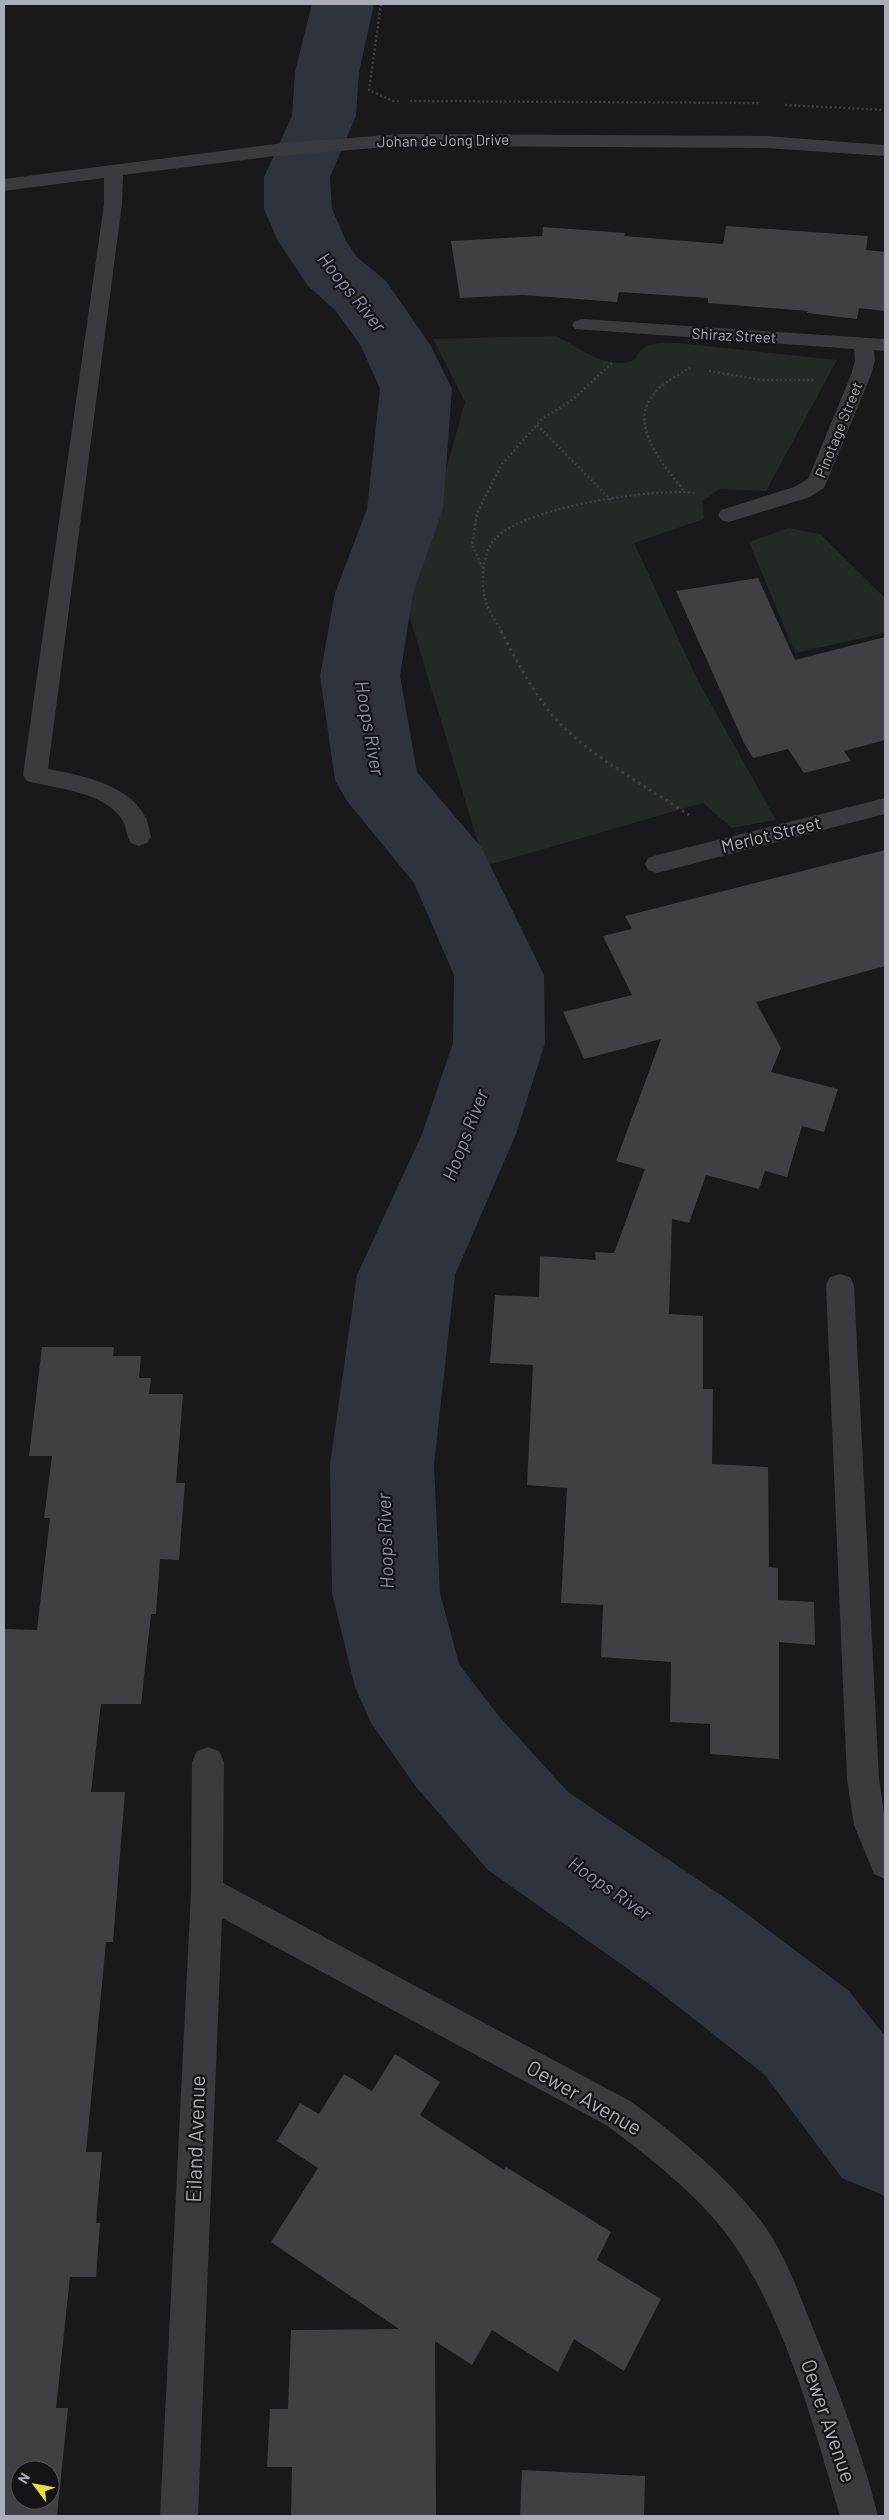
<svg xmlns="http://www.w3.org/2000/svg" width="889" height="2520" viewBox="0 0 889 2520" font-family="Barlow,sans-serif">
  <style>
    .green { fill: #232a25 }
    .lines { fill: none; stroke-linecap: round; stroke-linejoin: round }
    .river { fill: #2f333e; fill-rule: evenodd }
    .building { fill: #404044; fill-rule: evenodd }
    .path-far1 { stroke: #404046; stroke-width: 2.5; stroke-dasharray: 2 2.5; stroke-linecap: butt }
    .path { stroke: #404046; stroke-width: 3; stroke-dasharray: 2.5 4; stroke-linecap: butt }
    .minor { fill: #3a3a3f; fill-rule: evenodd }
    .labels { text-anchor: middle; stroke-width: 4.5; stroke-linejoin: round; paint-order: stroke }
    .far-street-label { font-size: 15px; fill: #abacb9; stroke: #141315 }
    .street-label { font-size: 18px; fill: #abacb9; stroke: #141315 }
    .water-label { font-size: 19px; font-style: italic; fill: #8591b2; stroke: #141315 }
    .near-street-label { font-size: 21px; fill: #abacb9; stroke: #141315 }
  </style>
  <rect width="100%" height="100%" fill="#19181a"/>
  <!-- green -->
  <g class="green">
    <path d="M 556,336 C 578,347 603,368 629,362 C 636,360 636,355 640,351 C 648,342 666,343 677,343 L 837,360 L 766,491 L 720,489 L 702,501 L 704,519 L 634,543 L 697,679 L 776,820 L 732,828 L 703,803 L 485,866 L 407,608 L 465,402 L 433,339 Z"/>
    <path d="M 789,528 L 820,534 L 885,598 L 885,633 L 795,653 L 749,542 Z"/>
  </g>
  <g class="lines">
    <!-- river -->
    <path class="river" d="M 312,4 L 374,4 L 359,72 L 356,116 L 330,177 L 332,209 L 346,241 L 357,257 L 386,281 L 431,346 L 452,389 L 443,509 L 413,593 L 400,676 L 417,772 L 481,847 L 544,975 L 545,1043 L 516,1134 L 455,1275 L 434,1465 L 440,1593 L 459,1664 L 497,1714 L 568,1792 L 734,1904 L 849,1991 L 885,2036 L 885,2196 L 842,2178 L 765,2075 L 652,1986 L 488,1870 L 417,1788 L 371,1723 L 355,1687 L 332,1593 L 330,1465 L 357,1275 L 422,1134 L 453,1043 L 454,975 L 414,883 L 347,801 L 335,780 L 320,676 L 335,593 L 367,509 L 380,389 L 361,346 L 336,311 L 308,286 L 278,241 L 264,209 L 264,177 L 292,116 L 295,72 Z"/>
  </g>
  <!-- building -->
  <g class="building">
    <path d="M 726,226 L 868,236 L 866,250 L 885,252 L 885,311 L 859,308 L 857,319 L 807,313 L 808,311 L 708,303 L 708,298 L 619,292 L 617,302 L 523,295 L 460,298 L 451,241 L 542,236 L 543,227 L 625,233 L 624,236 L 723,244 Z"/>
    <path d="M 758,578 L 795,660 L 885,637 L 885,740 L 844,751 L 851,761 L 804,773 L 788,749 L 753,758 L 744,743 L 676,591 Z"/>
    <path d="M 885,850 L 885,966 L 756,1002 L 781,1048 L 771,1072 L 838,1089 L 824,1132 L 802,1126 L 787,1177 L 765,1171 L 759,1189 L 706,1175 L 689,1223 L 672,1219 L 669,1314 L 703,1316 L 703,1389 L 713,1389 L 712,1464 L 768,1467 L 769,1567 L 778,1568 L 778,1600 L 814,1602 L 815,1645 L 779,1642 L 779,1759 L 710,1754 L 710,1724 L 670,1722 L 671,1662 L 601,1657 L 603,1605 L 561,1603 L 567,1488 L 527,1485 L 533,1365 L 490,1363 L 495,1295 L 539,1297 L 540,1256 L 596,1260 L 595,1252 L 614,1253 L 645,1169 L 616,1161 L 661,1039 L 584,1059 L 563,1012 L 632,995 L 603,936 L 632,929 L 625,916 Z"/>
    <path d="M 42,1347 L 114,1347 L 113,1356 L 141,1356 L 139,1378 L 151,1378 L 149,1394 L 183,1394 L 176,1483 L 185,1483 L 179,1560 L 160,1559 L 156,1614 L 151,1614 L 141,1704 L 101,1704 L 91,1792 L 125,1792 L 113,1942 L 106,1942 L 86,2152 L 102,2152 L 96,2223 L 100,2223 L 96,2277 L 70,2277 L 56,2408 L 68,2408 L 57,2516 L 4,2516 L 4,1629 L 37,1630 L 50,1518 L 44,1518 L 52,1456 L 29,1456 ZM 20,2470 L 50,2470 L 50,2500 L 20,2500 Z"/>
    <path d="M 395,2054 L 440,2082 L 420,2115 L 504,2170 L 506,2167 L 611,2232 L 597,2260 L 661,2299 L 624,2371 L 574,2339 L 558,2372 L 492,2330 L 472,2365 L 435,2341 L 436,2516 L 291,2516 L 292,2467 L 267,2467 L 270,2409 L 288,2409 L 291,2330 L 399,2329 L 271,2242 L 318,2168 L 277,2141 L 300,2103 L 319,2114 L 344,2074 L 372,2091 Z"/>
    <path d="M 522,2470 L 645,2476 L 644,2516 L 520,2516 Z"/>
  </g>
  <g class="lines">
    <!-- path-far1 -->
    <g class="path-far1">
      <path d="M 381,4 L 369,90 L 393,101 L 401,101"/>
      <path d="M 410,101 L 761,103"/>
      <path d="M 785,105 L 885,110"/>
      <path d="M 709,371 L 762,380 L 816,380"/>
      <path d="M 537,425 L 611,500"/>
      <path d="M 683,490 C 664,465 628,426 653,395 C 662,383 677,376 690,368"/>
      <path d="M 483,568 L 472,545 L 477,513 L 502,464 L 542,419 L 572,400 L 612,363"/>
      <path d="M 502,632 C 497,623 489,612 486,602 C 481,585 482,562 490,546 C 507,508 659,487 697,493"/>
    </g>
    <!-- path -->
    <path class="path" d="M 501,631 C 515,658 529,685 548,710 C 580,751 646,786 689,815"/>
    <!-- minor -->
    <g class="minor">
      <path d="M 400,134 L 766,136 L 885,145 L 885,156 L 766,148 L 400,146 L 275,156 L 123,175 L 122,204 L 48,769 C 81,775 129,784 146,818 C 149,824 149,831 151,837 L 147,843 L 139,846 L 131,843 C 126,836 127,828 123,821 C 105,791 56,789 27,781 L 23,775 L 104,204 L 104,178 L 4,191 L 4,179 L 275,144 Z"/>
      <path d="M 582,319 L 885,339 L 885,351 L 874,350 L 875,360 L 871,375 L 824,488 L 810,497 L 729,522 L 721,520 L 718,515 L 721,510 L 794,487 L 808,479 L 851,375 L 855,360 L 854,349 L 575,329 L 572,325 L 575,321 Z"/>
      <path d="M 885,798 L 885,814 L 657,873 L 648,870 L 645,864 L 648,858 L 657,855 Z"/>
      <path d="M 840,1274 L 850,1277 L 854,1285 L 879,1779 L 885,1820 L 885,1879 L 874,1874 L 854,1825 L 847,1779 L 826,1285 L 830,1277 Z"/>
      <path d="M 208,1747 L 219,1751 L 224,1762 L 223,1883 L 630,2101 C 678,2136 724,2174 761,2221 C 784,2252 798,2291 812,2326 C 838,2389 862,2451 878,2516 L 840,2516 C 814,2427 788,2328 737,2249 C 707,2202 651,2158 606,2125 L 222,1918 L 198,2516 L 160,2516 L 191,1892 L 192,1762 L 197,1751 Z"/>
    </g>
  </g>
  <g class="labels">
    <!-- far-street labels -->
    <g class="far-street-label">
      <text transform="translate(443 141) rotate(-1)" y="5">Johan de Jong Drive</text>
      <text transform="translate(734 336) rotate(3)" y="5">Shiraz Street</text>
      <text transform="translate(839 430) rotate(-68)" y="5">Pinotage Street</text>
    </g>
    <!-- street labels -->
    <g class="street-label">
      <text transform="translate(771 835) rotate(-14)" y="6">Merlot Street</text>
    </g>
    <!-- water labels -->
    <g class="water-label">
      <text transform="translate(352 292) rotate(51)" y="7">Hoops River</text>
      <text transform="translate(370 728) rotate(80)" y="7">Hoops River</text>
      <text transform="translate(465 1135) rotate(-69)" y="7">Hoops River</text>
      <text transform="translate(385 1541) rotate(-92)" y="7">Hoops River</text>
      <text transform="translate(610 1888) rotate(35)" y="7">Hoops River</text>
    </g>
    <!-- near-street labels -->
    <g class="near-street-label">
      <text transform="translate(584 2098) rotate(30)" y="7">Oewer Avenue</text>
      <text transform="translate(196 2139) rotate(-88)" y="7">Eiland Avenue</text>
      <text transform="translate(828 2421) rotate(71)" y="7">Oewer Avenue</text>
    </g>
  </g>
  <!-- border -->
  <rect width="889" height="2520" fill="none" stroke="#abacb9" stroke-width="10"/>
  <!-- north arrow -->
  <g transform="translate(35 2485) rotate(302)"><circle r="24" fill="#141315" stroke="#505057"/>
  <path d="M0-4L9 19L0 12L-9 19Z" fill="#e7dc44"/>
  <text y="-8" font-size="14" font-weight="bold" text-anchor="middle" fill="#abacb9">N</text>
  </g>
</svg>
